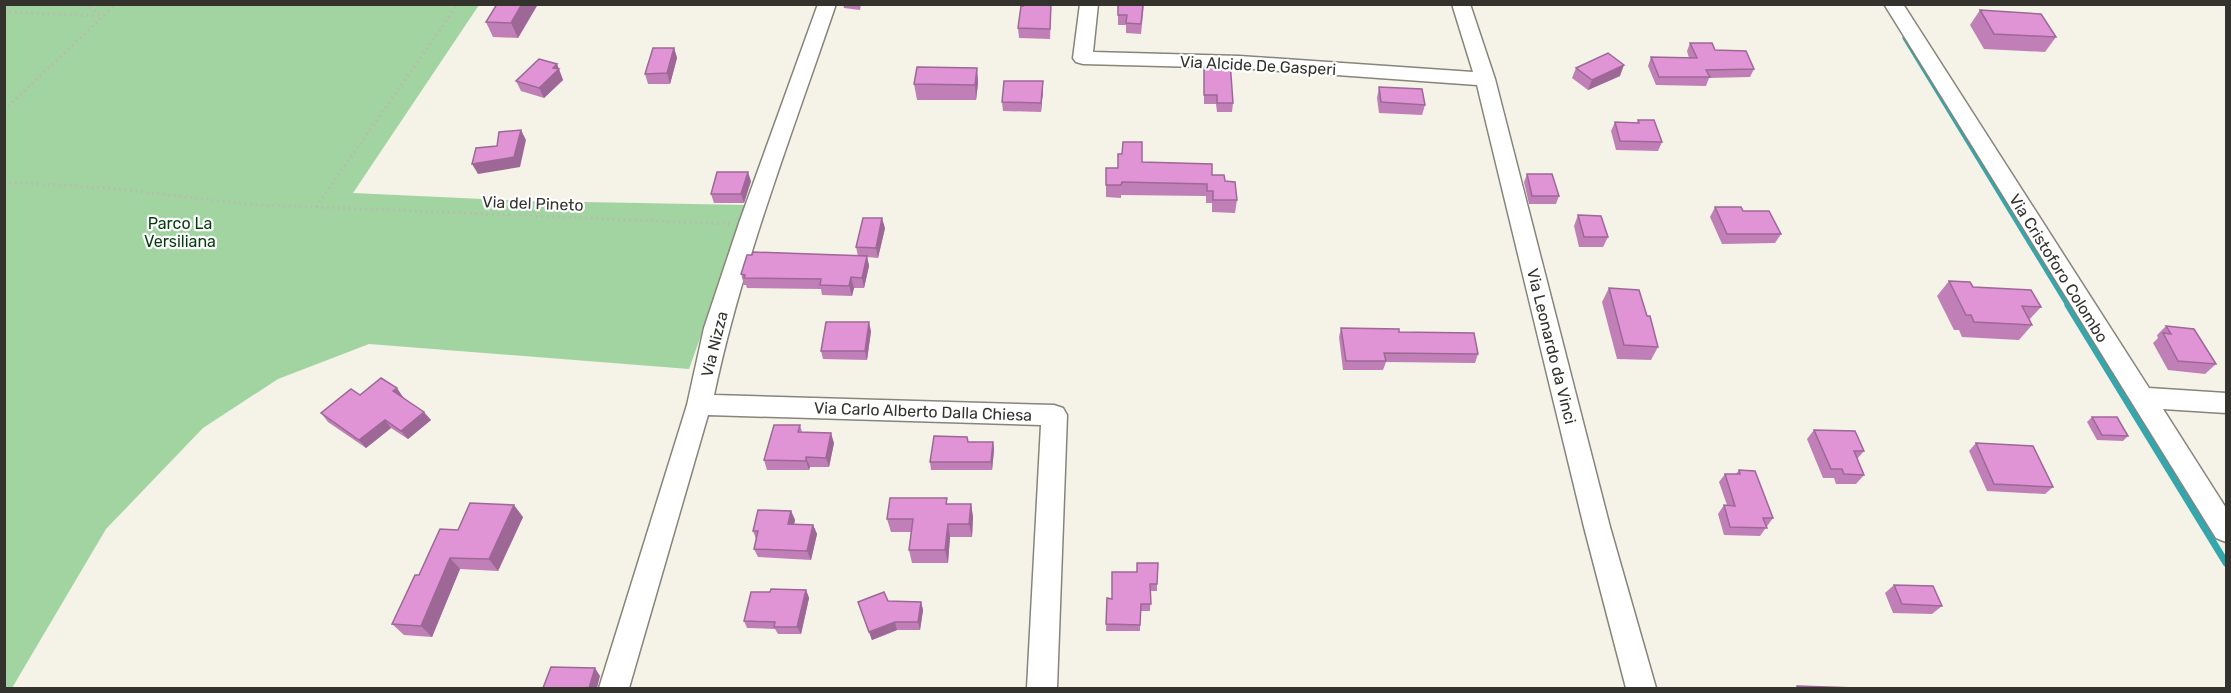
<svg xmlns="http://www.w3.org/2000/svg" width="2231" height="693" viewBox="0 0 2231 693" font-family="Rubik,sans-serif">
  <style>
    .green { fill: #a2d4a2 }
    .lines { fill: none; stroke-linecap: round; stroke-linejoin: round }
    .stream-far1 { stroke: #33a7ad; stroke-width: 5 }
    .stream { stroke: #33a7ad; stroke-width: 7 }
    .street-casing { stroke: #87847a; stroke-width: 3 }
    .path { stroke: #bbb8af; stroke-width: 3; stroke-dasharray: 1.5 4; stroke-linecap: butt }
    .street { fill: #fff; fill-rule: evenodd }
    .wall { fill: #c17fb8 }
    .shaded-wall { fill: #9d6896 }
    .building { fill: #e094d6; stroke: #9d6896; stroke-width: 1.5 }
    .labels { text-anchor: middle; stroke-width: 4.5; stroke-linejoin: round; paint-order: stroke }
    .street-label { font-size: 16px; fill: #33322d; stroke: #fff }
    .park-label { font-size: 16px; fill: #043b0c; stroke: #fff }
  </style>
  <rect width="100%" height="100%" fill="#f5f2e7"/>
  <!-- green -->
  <path class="green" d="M 4,5 L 479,5 L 353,193 L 529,201 L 748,205 L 689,369 L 369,344 L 278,379 L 203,428 L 106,529 L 12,688 L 5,688 Z"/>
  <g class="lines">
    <!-- stream-far1 -->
    <path class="stream-far1" d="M 1905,38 L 2069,307"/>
    <!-- stream -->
    <path class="stream" d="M 2068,305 L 2226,563"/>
    <defs>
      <g id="street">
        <path d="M 818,4 L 836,4 C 792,134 742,262 714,395 L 1054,405 L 1063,408 L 1067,415 L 1057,688 L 1027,688 L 1041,425 L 708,415 L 629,688 L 599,688 L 687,405 L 704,328 L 739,223 Z"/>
        <path d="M 1080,4 L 1098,4 L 1093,52 L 1239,56 L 1473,72 L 1452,4 L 1470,4 L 1495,79 L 1610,527 L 1656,688 L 1626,688 L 1584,527 L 1477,85 L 1239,68 L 1083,64 L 1076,62 L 1073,58 Z"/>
        <path d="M 1884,4 L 1903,4 L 2149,388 L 2226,393 L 2226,413 L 2163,409 L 2226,508 L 2226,542 L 2216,538 Z"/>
      </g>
    </defs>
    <!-- street casing -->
    <use href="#street" class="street-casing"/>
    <!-- path -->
    <g class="path">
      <path d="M 85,4 L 102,16"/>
      <path d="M 4,12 L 102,16"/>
      <path d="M 4,110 L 116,4"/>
      <path d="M 4,182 L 108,188 L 255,205 L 316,207 L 458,4"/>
      <path d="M 316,207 L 732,224"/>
    </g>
    <!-- street -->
    <use href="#street" class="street"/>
  </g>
  <!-- wall -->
  <g class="wall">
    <path d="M 497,4 L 538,4 L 518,38 L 493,37 L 486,22 Z"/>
    <path d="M 843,4 L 861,4 L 860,10 L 844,8 Z"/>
    <path d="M 1118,4 L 1144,4 L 1141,34 L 1126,33 L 1126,25 L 1118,25 Z"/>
    <path d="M 1023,6 L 1051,11 L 1050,39 L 1019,38 L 1018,28 Z"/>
    <path d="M 1980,10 L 2056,37 L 2045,52 L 1984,49 L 1970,25 Z"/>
    <path d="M 1690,43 L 1715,50 L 1754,69 L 1750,77 L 1709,78 L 1706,86 L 1656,85 L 1648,66 L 1651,57 L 1689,58 L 1687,51 Z"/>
    <path d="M 674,48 L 677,58 L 670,84 L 648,84 L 645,74 Z"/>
    <path d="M 1216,60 L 1233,103 L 1232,112 L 1217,112 L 1216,104 L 1204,104 L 1204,67 L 1215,67 Z"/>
    <path d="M 557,64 L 563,80 L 544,98 L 521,91 L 516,81 Z"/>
    <path d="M 977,68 L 978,83 L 976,100 L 917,100 L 914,84 Z"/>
    <path d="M 1576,68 L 1620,76 L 1588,90 L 1572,78 Z"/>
    <path d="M 1043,81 L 1043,90 L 1041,112 L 1003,111 L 1002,102 Z"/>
    <path d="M 1379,87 L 1425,105 L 1422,115 L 1379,113 L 1377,98 Z"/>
    <path d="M 1638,120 L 1662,142 L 1658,151 L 1616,150 L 1611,131 L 1615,122 L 1637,123 Z"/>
    <path d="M 1142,162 L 1212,175 L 1225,181 L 1237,200 L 1235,213 L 1212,212 L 1212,203 L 1206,203 L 1206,196 L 1121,195 L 1121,198 L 1106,197 L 1106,168 L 1118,168 Z"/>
    <path d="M 1527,174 L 1559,196 L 1556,204 L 1529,204 L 1524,182 Z"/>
    <path d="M 751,181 L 744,203 L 714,203 L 711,194 Z"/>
    <path d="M 1715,207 L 1743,211 L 1781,234 L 1775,243 L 1722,244 L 1710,217 Z"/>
    <path d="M 1578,215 L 1608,237 L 1603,247 L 1579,247 L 1574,226 Z"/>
    <path d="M 885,228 L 878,258 L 867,257 L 869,266 L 864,288 L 854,288 L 852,296 L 822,295 L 821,289 L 747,288 L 746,285 L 744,285 L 741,274 L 858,256 L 856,247 Z"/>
    <path d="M 1949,281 L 1973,287 L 2041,307 L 2029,320 L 2032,325 L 2019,340 L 1962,337 L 1959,330 L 1954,330 L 1937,296 Z"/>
    <path d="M 1609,288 L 1647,316 L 1658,347 L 1651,360 L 1617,359 L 1602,302 Z"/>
    <path d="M 2166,326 L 2216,364 L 2205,374 L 2168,370 L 2153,343 L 2158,338 L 2157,335 Z"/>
    <path d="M 1341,328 L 1399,332 L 1478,354 L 1475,363 L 1386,362 L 1383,370 L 1343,370 L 1339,337 Z"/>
    <path d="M 871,331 L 867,360 L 823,359 L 821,351 Z"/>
    <path d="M 360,395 L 403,397 L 431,420 L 408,439 L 391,428 L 366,448 L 328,422 L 321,413 Z"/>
    <path d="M 2092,417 L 2128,436 L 2123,441 L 2097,440 L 2087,422 Z"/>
    <path d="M 800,425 L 802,432 L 834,443 L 829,467 L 810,467 L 809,470 L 767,470 L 764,460 Z"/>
    <path d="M 1814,430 L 1864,451 L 1857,459 L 1864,475 L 1856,484 L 1836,484 L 1834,478 L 1823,478 L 1807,439 Z"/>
    <path d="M 968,442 L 993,442 L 994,450 L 992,470 L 931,470 L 930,462 Z"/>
    <path d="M 1976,443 L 2053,487 L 2045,494 L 1987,491 L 1969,451 Z"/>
    <path d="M 1739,470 L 1773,518 L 1760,536 L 1724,535 L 1718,514 L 1724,505 L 1727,505 L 1719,482 L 1725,474 L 1736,474 Z"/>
    <path d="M 948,504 L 971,504 L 973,517 L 972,537 L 950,537 L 948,563 L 912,563 L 909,550 L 911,532 L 891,532 L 887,519 Z"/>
    <path d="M 791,511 L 795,520 L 794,524 L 813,525 L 817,534 L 811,560 L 758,557 L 754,549 L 756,539 L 753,531 Z"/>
    <path d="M 523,517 L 498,571 L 460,569 L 432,637 L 404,635 L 392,624 L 419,575 L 458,530 Z"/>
    <path d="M 1112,572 L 1157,584 L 1157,591 L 1151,591 L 1150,611 L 1140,611 L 1140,631 L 1106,631 L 1107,598 L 1112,599 Z"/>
    <path d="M 1894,585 L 1942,606 L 1932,614 L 1893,613 L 1885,593 Z"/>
    <path d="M 806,590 L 809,598 L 801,634 L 778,634 L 775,629 L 747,628 L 744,621 L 770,592 Z"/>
    <path d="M 888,601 L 921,602 L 923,610 L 920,630 L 897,630 L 872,640 L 858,602 Z"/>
  </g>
  <!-- shaded-wall -->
  <g class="shaded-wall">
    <path d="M 522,4 L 538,4 L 518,38 L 511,23 Z"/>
    <path d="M 674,48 L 677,58 L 670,84 L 667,73 Z"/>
    <path d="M 557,64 L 563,80 L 544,98 L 539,88 L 553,68 Z"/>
    <path d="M 1624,65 L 1620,76 L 1588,90 L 1592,80 Z"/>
    <path d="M 977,68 L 978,83 L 976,100 L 975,85 Z"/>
    <path d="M 1043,81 L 1043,90 L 1041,112 L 1041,103 Z"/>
    <path d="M 521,130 L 526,140 L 520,167 L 478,174 L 472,164 Z"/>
    <path d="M 748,172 L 751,181 L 744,203 L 741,194 Z"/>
    <path d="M 882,218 L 885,228 L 878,258 L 876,248 Z"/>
    <path d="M 867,256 L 869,266 L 864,288 L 862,278 Z"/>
    <path d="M 851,277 L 854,288 L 852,296 L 849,286 Z"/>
    <path d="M 869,322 L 871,331 L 867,360 L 865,351 Z"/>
    <path d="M 397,388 L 403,397 L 400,400 L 393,391 Z"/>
    <path d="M 424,412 L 431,420 L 408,439 L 401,431 Z"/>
    <path d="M 385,420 L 391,428 L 366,448 L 359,440 Z"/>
    <path d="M 831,433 L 834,443 L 829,467 L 826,458 Z"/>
    <path d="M 993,442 L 994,450 L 992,470 L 991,462 Z"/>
    <path d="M 806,457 L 810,467 L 809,470 L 806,461 Z"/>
    <path d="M 971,504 L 973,517 L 972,537 L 969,524 Z"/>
    <path d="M 514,505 L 523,517 L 498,571 L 489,559 Z"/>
    <path d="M 791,511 L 795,520 L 792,533 L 788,524 Z"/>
    <path d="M 948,524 L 950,537 L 948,563 L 945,550 Z"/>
    <path d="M 813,525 L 817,534 L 811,560 L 807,551 Z"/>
    <path d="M 450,558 L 460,569 L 432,637 L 421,626 Z"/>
    <path d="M 806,590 L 809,598 L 801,634 L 797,627 Z"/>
    <path d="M 921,602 L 923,610 L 920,630 L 918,622 Z"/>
    <path d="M 895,622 L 897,630 L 872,640 L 869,632 Z"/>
    <path d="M 595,668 L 600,676 L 597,688 L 589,688 Z"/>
  </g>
  <!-- building -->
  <g class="building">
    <path d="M 497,4 L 522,4 L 511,23 L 486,22 Z"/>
    <path d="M 1023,4 L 1051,4 L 1050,29 L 1018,28 L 1021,6 L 1023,6 Z"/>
    <path d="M 1118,4 L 1143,4 L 1141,24 L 1126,23 L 1127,15 L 1118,15 Z"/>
    <path d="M 1980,10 L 2041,14 L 2056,37 L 1994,34 Z"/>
    <path d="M 1690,43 L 1712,43 L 1715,50 L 1746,51 L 1754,69 L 1706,70 L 1710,77 L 1659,77 L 1651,57 L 1697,58 Z"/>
    <path d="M 653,48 L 674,48 L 667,73 L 645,74 Z"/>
    <path d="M 1608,53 L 1624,65 L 1592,80 L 1576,68 Z"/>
    <path d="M 539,59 L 557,64 L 553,68 L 559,69 L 539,88 L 516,81 Z"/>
    <path d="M 1216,60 L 1230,61 L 1233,103 L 1217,103 L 1217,95 L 1204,95 L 1204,67 L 1216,68 Z"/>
    <path d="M 917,67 L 977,68 L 975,85 L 914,84 Z"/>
    <path d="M 1004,81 L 1043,81 L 1041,103 L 1002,102 Z"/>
    <path d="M 1379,87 L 1422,89 L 1425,105 L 1381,102 Z"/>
    <path d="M 1638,120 L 1654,120 L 1662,142 L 1620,141 L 1615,122 L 1639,123 Z"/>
    <path d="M 521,130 L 514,157 L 472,164 L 476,148 L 497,146 L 499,132 Z"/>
    <path d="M 1123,142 L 1142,142 L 1142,162 L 1212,164 L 1212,175 L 1224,175 L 1225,181 L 1235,182 L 1237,200 L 1213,200 L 1213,191 L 1207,191 L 1207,184 L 1122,182 L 1121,185 L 1106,185 L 1106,168 L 1118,168 L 1118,154 L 1122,154 Z"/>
    <path d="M 717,172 L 748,172 L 741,194 L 711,194 Z"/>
    <path d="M 1527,174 L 1552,174 L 1559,196 L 1532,196 Z"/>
    <path d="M 1715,207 L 1741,207 L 1743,211 L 1769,211 L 1781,234 L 1727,234 Z"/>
    <path d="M 1578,215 L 1601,216 L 1608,237 L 1584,237 Z"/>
    <path d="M 863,218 L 882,218 L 876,248 L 856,247 Z"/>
    <path d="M 753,252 L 867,256 L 862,278 L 851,277 L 849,286 L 820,285 L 821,279 L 744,278 L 745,275 L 741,274 L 747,255 L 752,255 Z"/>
    <path d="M 1949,281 L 1970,282 L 1973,287 L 2031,290 L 2041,307 L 2022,306 L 2032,325 L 1974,322 L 1971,315 L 1966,315 Z"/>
    <path d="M 1609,288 L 1639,290 L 1647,316 L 1650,316 L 1658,347 L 1624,345 Z"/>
    <path d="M 826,322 L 869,322 L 865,351 L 821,351 Z"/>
    <path d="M 2166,326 L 2194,329 L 2216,364 L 2178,361 L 2163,333 L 2171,334 Z"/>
    <path d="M 1341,328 L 1399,329 L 1399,332 L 1474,333 L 1478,354 L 1384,353 L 1386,361 L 1346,361 Z"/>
    <path d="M 381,378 L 397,388 L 393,391 L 424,412 L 401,431 L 385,420 L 359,440 L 321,413 L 351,389 L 360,395 Z"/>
    <path d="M 2092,417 L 2117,417 L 2128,436 L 2102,435 Z"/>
    <path d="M 774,425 L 800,425 L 798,432 L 831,433 L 826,458 L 806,457 L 806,461 L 764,460 Z"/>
    <path d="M 1814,430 L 1855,431 L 1864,451 L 1854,451 L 1864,475 L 1844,474 L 1842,469 L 1831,469 Z"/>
    <path d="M 934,436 L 967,437 L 968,442 L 993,442 L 991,462 L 930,462 Z"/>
    <path d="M 1976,443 L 2033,446 L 2053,487 L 1994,484 Z"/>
    <path d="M 1739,470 L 1755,471 L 1773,518 L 1763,518 L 1767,528 L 1730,527 L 1724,505 L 1735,506 L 1725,474 L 1740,474 Z"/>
    <path d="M 890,498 L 947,498 L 946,504 L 971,504 L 969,524 L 948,524 L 945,550 L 909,550 L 913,519 L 887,519 Z"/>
    <path d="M 470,503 L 514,505 L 489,559 L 450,558 L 421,626 L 392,624 L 415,575 L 419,575 L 440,529 L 458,530 Z"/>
    <path d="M 758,510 L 791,511 L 788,524 L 813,525 L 807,551 L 754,549 L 758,531 L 753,531 Z"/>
    <path d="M 1137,563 L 1158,563 L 1157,584 L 1150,584 L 1151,604 L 1141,604 L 1140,625 L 1106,624 L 1107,598 L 1112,599 L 1112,572 L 1137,572 Z"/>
    <path d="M 1894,585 L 1933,586 L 1942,606 L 1902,604 Z"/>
    <path d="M 771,589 L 806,590 L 797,627 L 774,627 L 775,622 L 744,621 L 751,592 L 770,592 Z"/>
    <path d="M 884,592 L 888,601 L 921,602 L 918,622 L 895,622 L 869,632 L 858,602 Z"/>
    <path d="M 551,667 L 595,668 L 589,688 L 543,688 Z"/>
    <path d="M 1797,686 L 1856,688 L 1797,688 Z"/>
  </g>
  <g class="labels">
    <!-- street labels -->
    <g class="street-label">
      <text transform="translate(1258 65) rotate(3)" y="6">Via Alcide De Gasperi</text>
      <text transform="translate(533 203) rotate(2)" y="6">Via del Pineto</text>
      <text transform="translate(2059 268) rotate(58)" y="6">Via Cristoforo Colombo</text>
      <text transform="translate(714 344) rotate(-76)" y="6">Via Nizza</text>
      <text transform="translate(1552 346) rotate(76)" y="6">Via Leonardo da Vinci</text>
      <text transform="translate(923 411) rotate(2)" y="6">Via Carlo Alberto Dalla Chiesa</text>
    </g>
    <!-- park labels -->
    <g class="park-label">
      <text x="180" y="229">Parco La<tspan x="180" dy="18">Versiliana</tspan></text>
    </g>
  </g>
  <!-- border -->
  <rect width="2231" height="693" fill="none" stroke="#33322d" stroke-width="12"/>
</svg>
